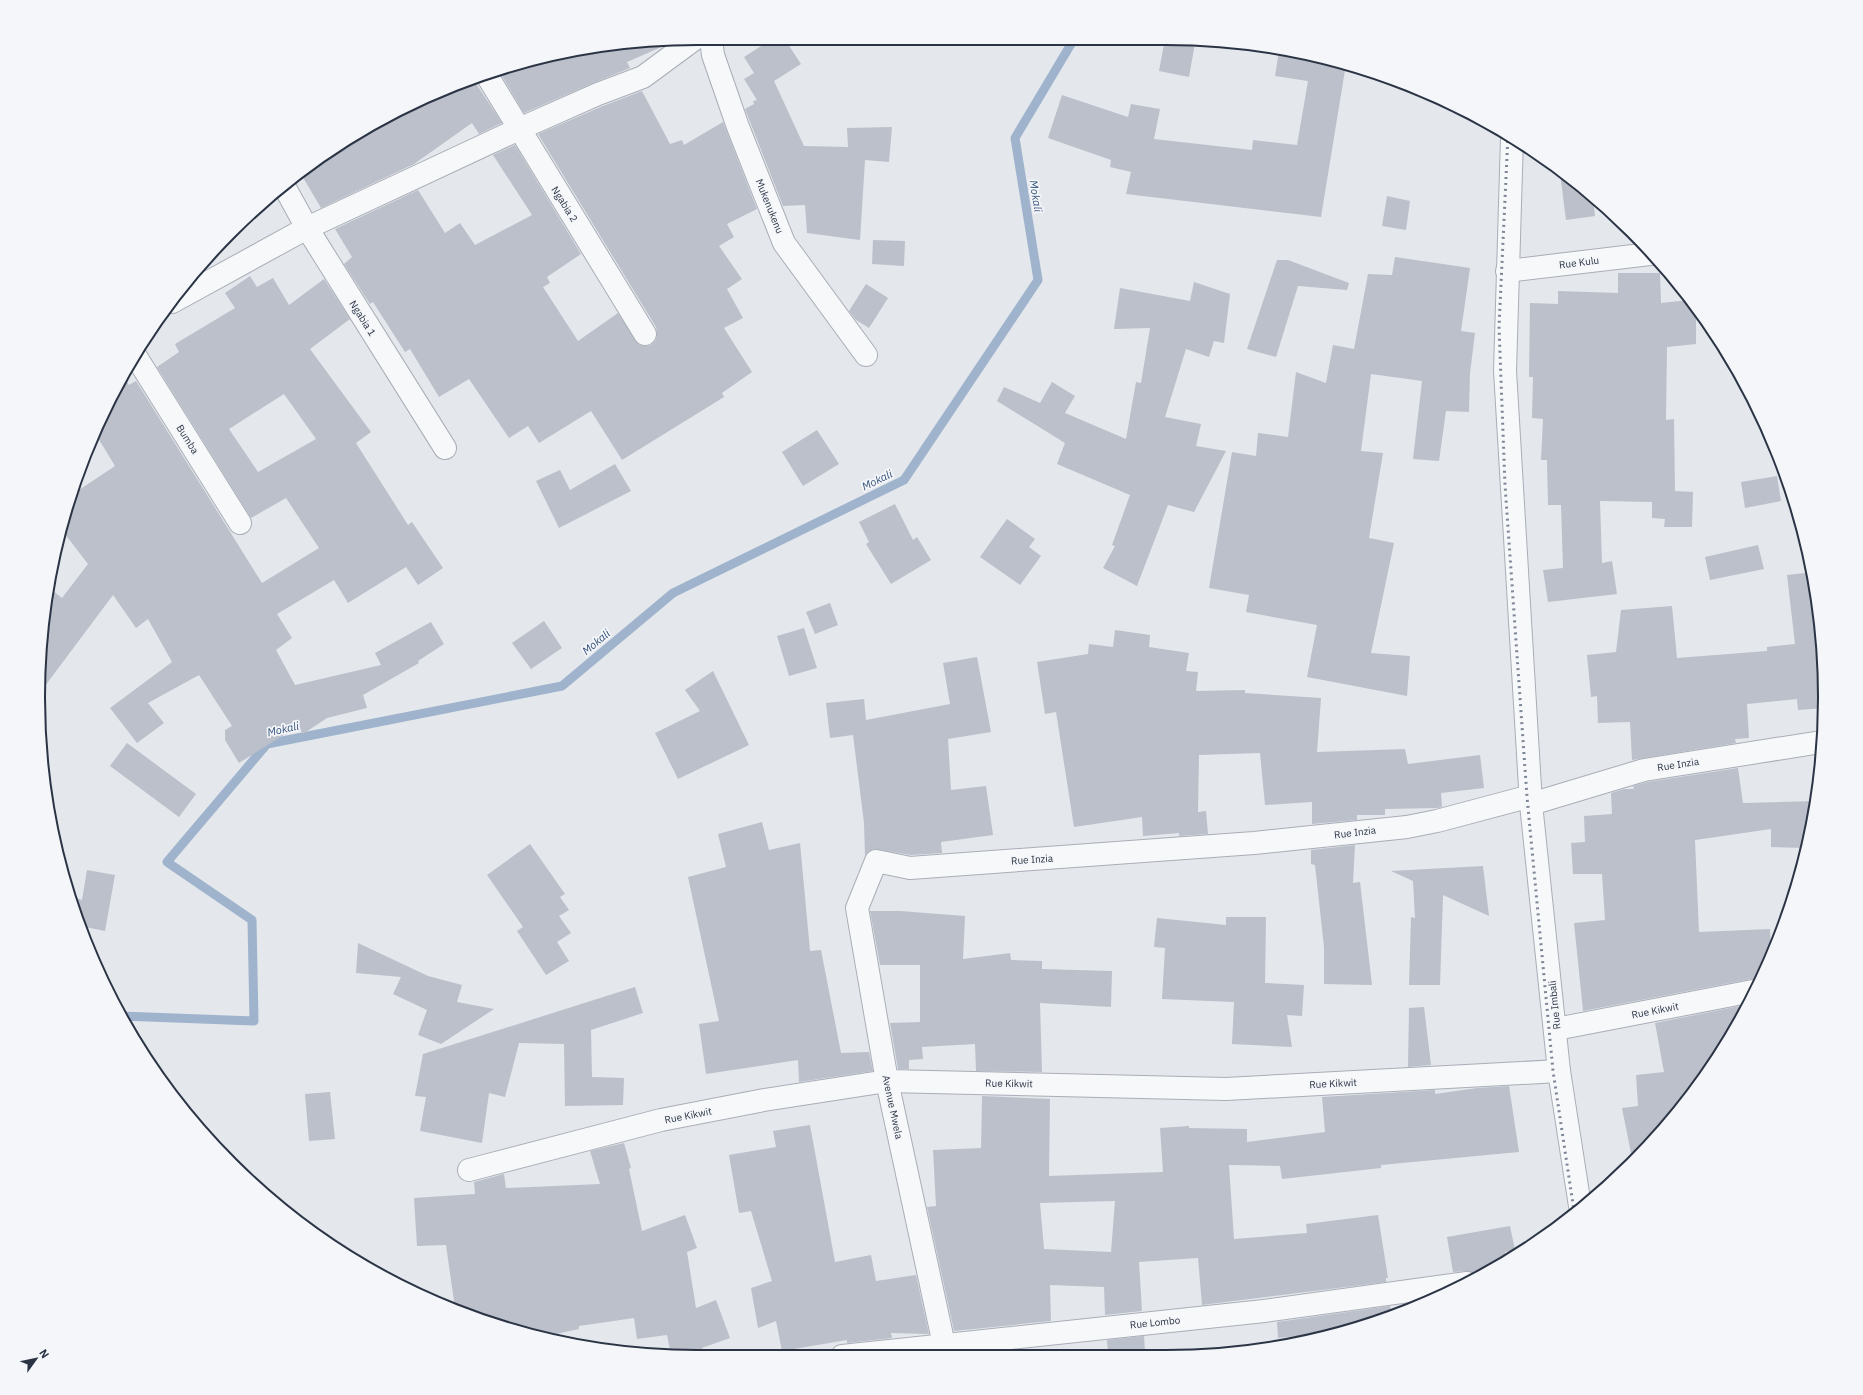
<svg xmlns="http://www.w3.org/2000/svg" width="1863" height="1395" viewBox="0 0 1863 1395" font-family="'IBM Plex Sans',sans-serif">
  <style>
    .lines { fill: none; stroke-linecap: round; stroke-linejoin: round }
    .stream { stroke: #9fb4cc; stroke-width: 9 }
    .building { fill: #bbc0ca; fill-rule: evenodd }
    .street-casing { stroke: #a9aeb7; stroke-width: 24 }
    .street { stroke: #f7f8fa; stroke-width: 22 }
    .rail { stroke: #7d8696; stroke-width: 3; stroke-dasharray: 2 4; stroke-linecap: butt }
    .labels { text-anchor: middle; stroke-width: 3.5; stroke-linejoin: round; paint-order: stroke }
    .street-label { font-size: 10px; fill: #2b3445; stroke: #f4f6f9 }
    .water-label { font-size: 11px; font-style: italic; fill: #34527a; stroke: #f4f6f9 }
    .rim { fill: none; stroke: #2b3445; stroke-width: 2 }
  </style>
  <rect width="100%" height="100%" fill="#e4e7ec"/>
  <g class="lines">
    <!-- stream -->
    <path class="stream" d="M 121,1016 L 254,1021 L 252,920 L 167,862 L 267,744 L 562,686 L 673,593 L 904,480 L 1038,280 L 1015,138 L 1074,39"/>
  </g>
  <!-- building -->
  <g class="building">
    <path d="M 774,38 L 784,38 L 801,64 L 774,81 L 804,146 L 848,147 L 847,128 L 892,127 L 889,162 L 865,160 L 860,240 L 807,233 L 805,205 L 783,206 L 745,109 L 754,104 L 753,101 L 757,100 L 744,79 L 754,73 L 744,57 Z"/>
    <path d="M 1165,39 L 1195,43 L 1189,77 L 1159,71 Z"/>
    <path d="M 668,40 L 669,42 L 666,45 L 627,62 L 630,68 L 593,83 L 524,113 L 502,76 L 519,63 L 527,61 L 611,44 Z"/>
    <path d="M 1279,51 L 1336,61 L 1346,64 L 1321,217 L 1126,194 L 1131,172 L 1110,167 L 1111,160 L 1048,138 L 1062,95 L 1128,117 L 1131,104 L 1160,109 L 1154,139 L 1252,150 L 1253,140 L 1297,145 L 1308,81 L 1275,76 Z"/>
    <path d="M 473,79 L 502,123 L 479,134 L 472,123 L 414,164 L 321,208 L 301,174 L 368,126 L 445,88 Z"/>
    <path d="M 642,91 L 670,144 L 682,140 L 684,145 L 723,122 L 757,209 L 727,224 L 734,237 L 719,246 L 742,279 L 727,289 L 743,318 L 724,328 L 752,372 L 722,393 L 724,397 L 622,460 L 591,411 L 539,443 L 528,426 L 509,438 L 469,379 L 439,397 L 410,349 L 405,352 L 373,302 L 370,304 L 344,264 L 352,257 L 335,229 L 418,190 L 445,233 L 460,223 L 475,245 L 532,215 L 493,155 L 515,145 L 581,254 L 547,277 L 550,283 L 543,287 L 578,341 L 618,313 L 639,345 L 645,346 L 651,345 L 656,340 L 657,333 L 656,327 L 538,134 L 603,106 Z"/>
    <path d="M 1560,173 L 1593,199 L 1595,216 L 1566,220 Z"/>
    <path d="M 1387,196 L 1410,201 L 1406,230 L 1382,226 Z"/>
    <path d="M 873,240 L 905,241 L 904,266 L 872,264 Z"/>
    <path d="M 1395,257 L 1470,268 L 1461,331 L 1475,333 L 1470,373 L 1469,412 L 1446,411 L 1439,461 L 1413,459 L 1422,381 L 1371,374 L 1361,451 L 1383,453 L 1369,538 L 1394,543 L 1371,653 L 1410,656 L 1407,696 L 1307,677 L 1317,625 L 1246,612 L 1249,595 L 1209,588 L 1232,452 L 1256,456 L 1258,433 L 1288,437 L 1296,372 L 1326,383 L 1333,345 L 1354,349 L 1368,274 L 1392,275 Z"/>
    <path d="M 1277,260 L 1288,260 L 1349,283 L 1347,290 L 1298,286 L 1276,357 L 1247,349 Z"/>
    <path d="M 1618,273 L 1660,273 L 1661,303 L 1689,300 L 1696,310 L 1696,344 L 1667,347 L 1666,420 L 1674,419 L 1675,491 L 1693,492 L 1692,527 L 1664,527 L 1665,519 L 1652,518 L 1652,502 L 1600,501 L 1602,563 L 1612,561 L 1617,594 L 1548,602 L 1543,570 L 1563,568 L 1561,505 L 1548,505 L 1547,460 L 1541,460 L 1543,419 L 1532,418 L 1533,377 L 1529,377 L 1530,303 L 1558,304 L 1558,291 L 1618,293 Z"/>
    <path d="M 250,276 L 257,287 L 273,278 L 289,305 L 324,279 L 350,319 L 310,349 L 371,432 L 356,443 L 408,525 L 412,522 L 443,568 L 418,585 L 406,567 L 348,603 L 334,580 L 277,614 L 292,638 L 276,650 L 295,685 L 381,665 L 375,653 L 431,622 L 444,644 L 418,661 L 419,663 L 363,695 L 367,708 L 327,718 L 303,734 L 298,726 L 239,763 L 225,740 L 225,730 L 232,726 L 199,675 L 148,703 L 164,723 L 137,743 L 110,708 L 172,662 L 148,619 L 136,628 L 113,595 L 39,694 L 39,655 L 48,587 L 62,598 L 88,564 L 61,529 L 70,496 L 115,466 L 95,433 L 106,406 L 123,376 L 129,385 L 136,381 L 262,583 L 319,548 L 286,498 L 251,518 L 157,367 L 179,352 L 175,344 L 235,308 L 225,293 ZM 284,394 L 316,439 L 258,472 L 229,429 Z"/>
    <path d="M 1194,282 L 1230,294 L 1224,343 L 1214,341 L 1209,357 L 1186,349 L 1165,417 L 1201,424 L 1196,446 L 1226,451 L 1194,512 L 1168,505 L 1137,586 L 1103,568 L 1115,546 L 1112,545 L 1130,495 L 1057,464 L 1065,443 L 997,401 L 1004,387 L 1040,403 L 1052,382 L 1075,396 L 1065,413 L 1126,439 L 1136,382 L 1141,383 L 1150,328 L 1114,329 L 1120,288 L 1190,301 Z"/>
    <path d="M 866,284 L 888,298 L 869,328 L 856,320 L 849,311 Z"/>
    <path d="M 817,430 L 839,464 L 803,486 L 782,452 Z"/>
    <path d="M 615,464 L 631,491 L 559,528 L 536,481 L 560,470 L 570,490 Z"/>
    <path d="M 1777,476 L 1781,501 L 1745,508 L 1741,482 Z"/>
    <path d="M 895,504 L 913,540 L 917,537 L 931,560 L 891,584 L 866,544 L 869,542 L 859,522 Z"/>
    <path d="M 1007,519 L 1035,539 L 1029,547 L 1041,556 L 1020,585 L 980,557 Z"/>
    <path d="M 1758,545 L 1764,569 L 1710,580 L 1705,557 Z"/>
    <path d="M 1813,572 L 1825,697 L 1824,708 L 1798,710 L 1797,699 L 1747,704 L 1749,738 L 1735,739 L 1736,743 L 1632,760 L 1630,722 L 1598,723 L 1597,696 L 1591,697 L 1587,655 L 1616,652 L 1621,610 L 1672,606 L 1677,658 L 1767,651 L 1767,647 L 1795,644 L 1787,575 Z"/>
    <path d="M 830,603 L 838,625 L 815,634 L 806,612 Z"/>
    <path d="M 544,621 L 562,648 L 531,669 L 512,643 Z"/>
    <path d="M 804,628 L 817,668 L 789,676 L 777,636 Z"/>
    <path d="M 1115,630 L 1150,635 L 1149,647 L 1189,653 L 1186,671 L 1198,672 L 1196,691 L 1245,690 L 1245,693 L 1321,698 L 1317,752 L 1405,749 L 1408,764 L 1480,755 L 1484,788 L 1441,793 L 1442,807 L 1438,808 L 1385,809 L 1385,815 L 1357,815 L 1357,820 L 1312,824 L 1312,802 L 1265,805 L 1260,753 L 1199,755 L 1198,812 L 1206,811 L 1208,834 L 1179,836 L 1179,833 L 1143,836 L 1142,817 L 1074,827 L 1056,712 L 1045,714 L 1037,662 L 1088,654 L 1089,644 L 1113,647 Z"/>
    <path d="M 977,657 L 991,732 L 948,739 L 951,790 L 986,786 L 993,835 L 941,842 L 942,853 L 911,855 L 873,849 L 865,856 L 864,823 L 853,735 L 830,738 L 826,703 L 864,699 L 866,720 L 950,704 L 943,663 Z"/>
    <path d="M 713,671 L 749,745 L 678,779 L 655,733 L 700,711 L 685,690 Z"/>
    <path d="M 127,743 L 196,794 L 179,817 L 110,766 Z"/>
    <path d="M 1738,768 L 1743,803 L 1815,801 L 1812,826 L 1806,848 L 1771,847 L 1771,829 L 1695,840 L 1699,932 L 1770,929 L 1771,956 L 1759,980 L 1751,979 L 1583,1011 L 1574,923 L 1605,920 L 1602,874 L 1573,874 L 1571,843 L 1585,842 L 1584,816 L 1612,814 L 1611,793 L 1624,789 L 1634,789 L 1633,786 L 1647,782 Z"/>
    <path d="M 762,822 L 769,850 L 800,843 L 810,951 L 821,950 L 841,1053 L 869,1052 L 873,1071 L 799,1082 L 798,1060 L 706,1074 L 699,1024 L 719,1021 L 688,877 L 726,867 L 718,834 Z"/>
    <path d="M 530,844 L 565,894 L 560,897 L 569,910 L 559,916 L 571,933 L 557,942 L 569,961 L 546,975 L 517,931 L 523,927 L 487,875 Z"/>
    <path d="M 1355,845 L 1353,883 L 1360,882 L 1372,985 L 1324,984 L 1324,947 L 1315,865 L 1311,864 L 1311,850 Z"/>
    <path d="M 1483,866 L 1489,916 L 1443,895 L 1440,985 L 1409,985 L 1411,917 L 1415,918 L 1413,881 L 1391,871 Z"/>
    <path d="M 87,870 L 115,875 L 105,931 L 80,926 L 73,910 L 69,896 L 82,900 Z"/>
    <path d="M 870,911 L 900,911 L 965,916 L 963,959 L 1010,953 L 1011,960 L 1042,961 L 1042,969 L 1112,971 L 1111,1007 L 1040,1003 L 1042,1072 L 976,1071 L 975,1044 L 922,1047 L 923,1059 L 909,1060 L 909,1069 L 898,1069 L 890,1023 L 920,1022 L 920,965 L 880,965 Z"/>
    <path d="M 1226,917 L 1266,917 L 1265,983 L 1304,985 L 1302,1016 L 1287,1015 L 1292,1047 L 1232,1044 L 1234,1002 L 1162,999 L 1165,948 L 1154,947 L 1157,918 L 1226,925 Z"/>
    <path d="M 358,943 L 428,976 L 462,985 L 457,1002 L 494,1009 L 441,1044 L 418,1035 L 427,1010 L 393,994 L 401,977 L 356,973 Z"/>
    <path d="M 635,987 L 643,1013 L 591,1030 L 592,1077 L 624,1078 L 623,1105 L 565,1106 L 564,1044 L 519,1043 L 505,1097 L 489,1093 L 482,1143 L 420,1131 L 426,1097 L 415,1096 L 423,1054 Z"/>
    <path d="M 1745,1005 L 1714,1064 L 1633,1163 L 1622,1108 L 1638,1106 L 1636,1075 L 1664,1072 L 1655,1023 Z"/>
    <path d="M 1424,1007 L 1431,1065 L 1408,1067 L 1409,1008 Z"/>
    <path d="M 1509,1086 L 1519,1152 L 1381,1165 L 1381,1168 L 1282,1179 L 1280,1166 L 1229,1165 L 1234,1239 L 1307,1233 L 1306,1224 L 1378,1215 L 1388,1278 L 1386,1278 L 1386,1282 L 1202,1305 L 1198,1258 L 1139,1262 L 1142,1311 L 1105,1315 L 1104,1287 L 1050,1285 L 1051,1321 L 954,1331 L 927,1207 L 936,1206 L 933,1150 L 981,1148 L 982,1096 L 1050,1099 L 1049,1176 L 1163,1172 L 1160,1128 L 1189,1126 L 1189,1128 L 1247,1129 L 1247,1142 L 1325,1132 L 1322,1097 L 1435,1090 L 1435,1094 L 1477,1088 ZM 1115,1201 L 1111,1252 L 1044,1249 L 1040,1203 Z"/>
    <path d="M 330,1092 L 335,1139 L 309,1141 L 305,1094 Z"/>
    <path d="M 810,1125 L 835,1262 L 871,1255 L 876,1281 L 916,1275 L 929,1334 L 891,1333 L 892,1338 L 847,1343 L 847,1340 L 782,1351 L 776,1321 L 758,1328 L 751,1288 L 772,1281 L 751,1211 L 739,1213 L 729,1155 L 776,1147 L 773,1131 Z"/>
    <path d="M 624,1143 L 631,1168 L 629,1169 L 642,1231 L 685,1215 L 697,1248 L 687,1252 L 696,1308 L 716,1300 L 730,1338 L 702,1348 L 703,1352 L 671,1355 L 667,1335 L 637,1339 L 634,1318 L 579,1326 L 579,1329 L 547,1336 L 486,1322 L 455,1308 L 446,1245 L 417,1246 L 414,1198 L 475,1194 L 474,1182 L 504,1174 L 506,1188 L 600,1184 L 590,1151 Z"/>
    <path d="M 1510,1226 L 1515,1250 L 1505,1252 L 1506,1261 L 1486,1272 L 1475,1274 L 1466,1271 L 1453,1272 L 1447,1237 Z"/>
    <path d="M 1390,1306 L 1392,1316 L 1386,1318 L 1346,1324 L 1347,1329 L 1328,1333 L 1278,1338 L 1277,1322 Z"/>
    <path d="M 1144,1336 L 1145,1352 L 1108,1353 L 1107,1340 Z"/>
  </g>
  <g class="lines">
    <defs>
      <g id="street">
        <path d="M 711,38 L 713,55 L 738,127 L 784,243 L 866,355"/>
        <path d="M 486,74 L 645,334"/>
        <path d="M 1512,138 L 1505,371 L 1531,804 L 1559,1071 L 1580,1206"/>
        <path d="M 284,186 L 307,228 L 445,448"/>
        <path d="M 1507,271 L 1650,254"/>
        <path d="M 172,302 L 307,228 L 519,129 L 598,94 L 643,77 L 696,38"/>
        <path d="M 135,355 L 240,523"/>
        <path d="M 1531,804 L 1644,770 L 1821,742"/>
        <path d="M 1556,1029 L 1753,991"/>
        <path d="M 469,1170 L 661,1120 L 764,1100 L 887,1081 L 1226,1089 L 1559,1071"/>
        <path d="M 946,1354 L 887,1081 L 857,908 L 876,861 L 910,868 L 1254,843 L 1407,827 L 1437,821 L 1527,797 L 1531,804"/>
        <path d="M 842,1356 L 1264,1311 L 1467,1283"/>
      </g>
    </defs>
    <!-- street casing -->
    <use href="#street" class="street-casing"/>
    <!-- street -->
    <use href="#street" class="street"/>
    <!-- rail -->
    <path class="rail" d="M 1508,135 L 1499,327 L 1505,485 L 1527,797 L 1553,1071 L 1574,1211"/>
  </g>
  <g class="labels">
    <!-- street labels -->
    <g class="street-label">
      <text transform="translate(565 204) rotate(58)" y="4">Ngabia 2</text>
      <text transform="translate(770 206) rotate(68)" y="4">Mukenukenu</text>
      <text transform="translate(1579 262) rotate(-7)" y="4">Rue Kulu</text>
      <text transform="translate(363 318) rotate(58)" y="4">Ngabia 1</text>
      <text transform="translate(188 439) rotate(58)" y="4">Bumba</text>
      <text transform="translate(1678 764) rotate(-9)" y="4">Rue Inzia</text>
      <text transform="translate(1355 832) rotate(-7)" y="4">Rue Inzia</text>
      <text transform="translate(1032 859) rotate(-4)" y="4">Rue Inzia</text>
      <text transform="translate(1554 1005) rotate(-96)" y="4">Rue Imbali</text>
      <text transform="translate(1655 1010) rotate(-11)" y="4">Rue Kikwit</text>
      <text transform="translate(1009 1083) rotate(1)" y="4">Rue Kikwit</text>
      <text transform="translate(1333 1083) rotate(-3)" y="4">Rue Kikwit</text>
      <text transform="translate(893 1107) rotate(78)" y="4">Avenue Mwela</text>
      <text transform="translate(688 1115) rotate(-11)" y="4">Rue Kikwit</text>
      <text transform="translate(1155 1322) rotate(-6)" y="4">Rue Lombo</text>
    </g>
    <!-- water labels -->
    <g class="water-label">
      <text transform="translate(1036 196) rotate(81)" y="4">Mokali</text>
      <text transform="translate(877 480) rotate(-26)" y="4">Mokali</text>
      <text transform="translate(596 642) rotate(-40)" y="4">Mokali</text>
      <text transform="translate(283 729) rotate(-13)" y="4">Mokali</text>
    </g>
  </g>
  <!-- crop -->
  <path d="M0 0H1863V1395H0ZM697 45H1166A652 652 0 0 1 1818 697V698A652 652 0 0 1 1166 1350H697A652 652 0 0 1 45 698V697A652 652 0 0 1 697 45Z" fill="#f4f6f9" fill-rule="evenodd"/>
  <path class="rim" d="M697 45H1166A652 652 0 0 1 1818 697V698A652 652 0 0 1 1166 1350H697A652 652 0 0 1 45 698V697A652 652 0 0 1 697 45Z"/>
  <!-- north arrow -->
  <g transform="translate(36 1359) rotate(57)" stroke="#f4f6f9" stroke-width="3" paint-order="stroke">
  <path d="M0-3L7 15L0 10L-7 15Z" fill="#2b3445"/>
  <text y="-6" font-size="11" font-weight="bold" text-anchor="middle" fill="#2b3445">N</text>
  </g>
</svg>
